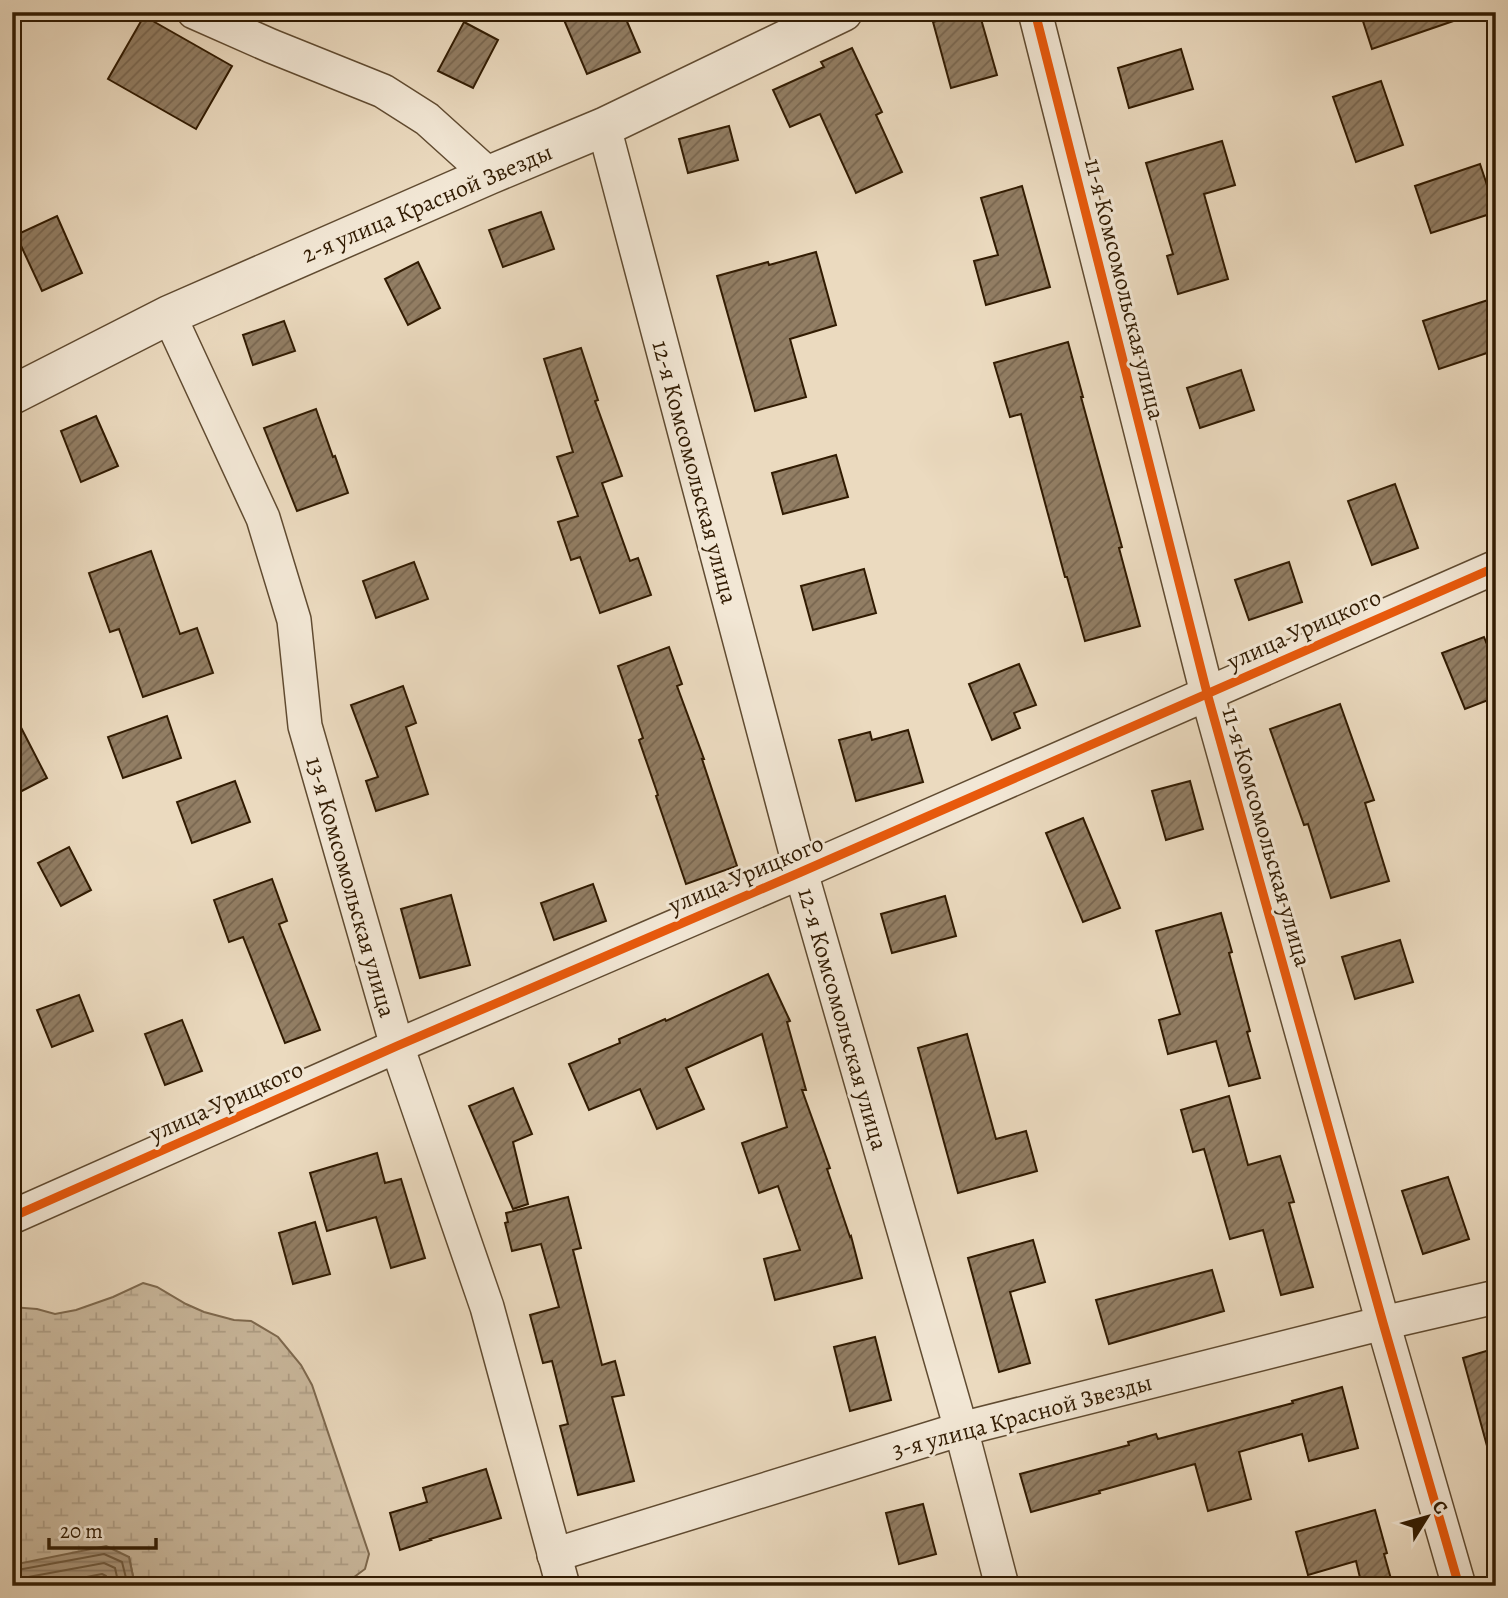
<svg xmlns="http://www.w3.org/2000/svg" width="1508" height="1598" viewBox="0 0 1508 1598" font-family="Alegreya,serif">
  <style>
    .wetland { fill: url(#wetland-marsh); stroke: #7e6a50; stroke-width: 2 }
    .water { fill: url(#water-rules); stroke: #7b674d; stroke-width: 2 }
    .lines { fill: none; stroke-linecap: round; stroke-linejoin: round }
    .shore { stroke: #6e5a40; stroke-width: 2 }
    .building { fill: url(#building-hatch); stroke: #311b02; stroke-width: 2 }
    .minor-casing { stroke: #604b31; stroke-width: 36 }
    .tertiary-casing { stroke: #604b31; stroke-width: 41 }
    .minor { stroke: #f2e7d5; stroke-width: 33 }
    .tertiary { stroke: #f2e7d5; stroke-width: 38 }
    .cycleway-casing { stroke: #f2e7d5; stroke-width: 13 }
    .cycleway { stroke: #e8590c; stroke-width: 9 }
    .labels { text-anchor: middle; stroke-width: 6; stroke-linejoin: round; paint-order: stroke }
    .street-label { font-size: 24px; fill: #311b02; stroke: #f2e7d5 }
  </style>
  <defs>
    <pattern id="wetland-marsh" width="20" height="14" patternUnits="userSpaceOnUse" patternTransform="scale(1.75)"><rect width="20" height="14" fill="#cbba9f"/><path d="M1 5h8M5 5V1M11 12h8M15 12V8" fill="none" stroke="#af9f87"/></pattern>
    <pattern id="water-rules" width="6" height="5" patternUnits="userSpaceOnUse" patternTransform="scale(1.75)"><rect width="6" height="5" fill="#ac997f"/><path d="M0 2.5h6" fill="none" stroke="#8d7c66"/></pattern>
    <pattern id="building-hatch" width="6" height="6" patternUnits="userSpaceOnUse" patternTransform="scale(1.75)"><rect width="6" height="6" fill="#927e64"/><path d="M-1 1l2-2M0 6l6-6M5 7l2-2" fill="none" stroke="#786650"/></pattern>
  </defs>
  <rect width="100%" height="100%" fill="#ebdabf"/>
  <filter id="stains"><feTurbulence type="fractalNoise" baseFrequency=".00286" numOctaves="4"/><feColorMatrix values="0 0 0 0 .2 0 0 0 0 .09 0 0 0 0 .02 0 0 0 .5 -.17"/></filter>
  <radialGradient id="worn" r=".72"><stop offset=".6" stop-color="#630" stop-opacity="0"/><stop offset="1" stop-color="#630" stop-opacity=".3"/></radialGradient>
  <!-- wetland -->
  <path class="wetland" d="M 143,1283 L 157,1287 L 186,1304 L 204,1312 L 234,1320 L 251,1321 L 278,1337 L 301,1365 L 312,1385 L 369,1554 L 365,1569 L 342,1586 L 135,1586 L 129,1557 L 12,1565 L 12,1307 L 37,1309 L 55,1314 L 76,1310 L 113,1297 Z"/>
  <!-- water -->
  <path class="water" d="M 106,1546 L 129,1557 L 135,1586 L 12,1586 L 12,1565 Z"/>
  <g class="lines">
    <!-- shore -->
    <g class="shore">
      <path d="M 12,1571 L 104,1554 L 122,1562 L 128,1586"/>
      <path d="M 12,1580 L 104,1563 L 115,1568 L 119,1586"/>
      <path d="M 41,1586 L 102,1574 L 106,1576 L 108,1586"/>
    </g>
  </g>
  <!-- building -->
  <g class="building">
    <path d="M 582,12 L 623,12 L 640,52 L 587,74 L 564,20 Z"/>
    <path d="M 967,12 L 979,12 L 997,75 L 951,88 L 933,22 Z"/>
    <path d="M 1360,12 L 1464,12 L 1465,17 L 1372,49 Z"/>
    <path d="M 144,16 L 232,66 L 196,129 L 108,79 Z"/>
    <path d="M 464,22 L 498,40 L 473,88 L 438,71 Z"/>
    <path d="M 852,48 L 882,112 L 876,115 L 902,172 L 856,193 L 820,114 L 790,127 L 773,90 L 824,67 L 821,62 Z"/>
    <path d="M 1181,49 L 1193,89 L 1129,108 L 1118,68 Z"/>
    <path d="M 1381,81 L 1403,145 L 1356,162 L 1333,97 Z"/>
    <path d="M 729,126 L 738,160 L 688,173 L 679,139 Z"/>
    <path d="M 1222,141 L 1235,185 L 1204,194 L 1228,279 L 1178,294 L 1167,256 L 1173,254 L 1146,163 Z"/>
    <path d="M 1480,164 L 1496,212 L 1431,233 L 1415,186 Z"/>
    <path d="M 1022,186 L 1050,287 L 986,305 L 974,261 L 998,255 L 981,198 Z"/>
    <path d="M 541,212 L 554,249 L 503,267 L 489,230 Z"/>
    <path d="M 57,216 L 82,273 L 42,291 L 16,235 Z"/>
    <path d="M 816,252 L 836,325 L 790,339 L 806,397 L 755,411 L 717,276 L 768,262 L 769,265 Z"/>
    <path d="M 418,262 L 440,308 L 408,325 L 385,279 Z"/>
    <path d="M 1488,300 L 1496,325 L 1496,350 L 1439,369 L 1423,321 Z"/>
    <path d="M 284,321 L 295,351 L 253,365 L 243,335 Z"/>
    <path d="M 1068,342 L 1083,397 L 1081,397 L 1122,547 L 1119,548 L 1140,626 L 1085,641 L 1067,577 L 1065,577 L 1021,414 L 1010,417 L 994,363 Z"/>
    <path d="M 581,348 L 598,400 L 595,401 L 622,476 L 602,483 L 630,561 L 638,558 L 651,595 L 600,613 L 580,557 L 571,560 L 558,522 L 578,516 L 557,457 L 573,452 L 544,359 Z"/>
    <path d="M 1241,370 L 1254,410 L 1200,428 L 1187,388 Z"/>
    <path d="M 316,409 L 333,457 L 335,456 L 348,493 L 297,511 L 264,428 Z"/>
    <path d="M 96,416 L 118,466 L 81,482 L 61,431 Z"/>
    <path d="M 836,455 L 848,497 L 783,514 L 772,473 Z"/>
    <path d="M 1395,484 L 1418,548 L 1372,565 L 1348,501 Z"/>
    <path d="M 151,551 L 180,634 L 197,628 L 213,673 L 143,697 L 119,629 L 110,632 L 89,573 Z"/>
    <path d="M 414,562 L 428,599 L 376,618 L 363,581 Z"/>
    <path d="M 1289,562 L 1302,602 L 1249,620 L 1235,580 Z"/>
    <path d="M 864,569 L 876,613 L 813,630 L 801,586 Z"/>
    <path d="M 1484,637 L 1496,667 L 1496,697 L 1465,709 L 1442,653 Z"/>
    <path d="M 669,647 L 682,684 L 677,686 L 704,759 L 702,759 L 737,866 L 686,884 L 656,796 L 658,795 L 639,740 L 643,738 L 618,666 Z"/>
    <path d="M 1019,664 L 1036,705 L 1014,713 L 1020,728 L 992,740 L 969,684 Z"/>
    <path d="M 403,686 L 416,723 L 406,727 L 428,794 L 376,811 L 366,781 L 378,777 L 351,705 Z"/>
    <path d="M 1340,704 L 1374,800 L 1365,803 L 1389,881 L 1331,898 L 1308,824 L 1304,825 L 1270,729 Z"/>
    <path d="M 12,710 L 47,778 L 12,796 Z"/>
    <path d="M 167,716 L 181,758 L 123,778 L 108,737 Z"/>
    <path d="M 908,730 L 923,782 L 856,801 L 839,740 L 870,732 L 872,740 Z"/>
    <path d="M 235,781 L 250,822 L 192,843 L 177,802 Z"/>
    <path d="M 1190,781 L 1203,829 L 1166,840 L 1152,791 Z"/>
    <path d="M 1083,818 L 1120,908 L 1083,922 L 1046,833 Z"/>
    <path d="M 69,847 L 91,890 L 61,906 L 38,863 Z"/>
    <path d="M 272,879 L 287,921 L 279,924 L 320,1030 L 285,1043 L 243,937 L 229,942 L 214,900 Z"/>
    <path d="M 593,884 L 606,921 L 554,940 L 541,903 Z"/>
    <path d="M 451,895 L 470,965 L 420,978 L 401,909 Z"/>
    <path d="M 945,896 L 956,936 L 892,953 L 881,914 Z"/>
    <path d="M 1221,913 L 1232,952 L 1229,953 L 1250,1031 L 1247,1032 L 1260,1078 L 1229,1086 L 1216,1041 L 1168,1054 L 1159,1020 L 1180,1014 L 1156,931 Z"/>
    <path d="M 1400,940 L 1413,982 L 1355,999 L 1342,957 Z"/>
    <path d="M 768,974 L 790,1021 L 787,1022 L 806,1090 L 802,1090 L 830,1168 L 827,1169 L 850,1237 L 851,1236 L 862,1278 L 775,1300 L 764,1259 L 800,1250 L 778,1186 L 759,1193 L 742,1143 L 787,1127 L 762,1034 L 686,1068 L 704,1109 L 657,1129 L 640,1089 L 589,1110 L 569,1064 L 620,1043 L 619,1039 L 665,1019 L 666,1021 Z"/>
    <path d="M 79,995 L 93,1031 L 52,1047 L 37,1010 Z"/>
    <path d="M 182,1020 L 202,1071 L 165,1085 L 145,1034 Z"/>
    <path d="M 967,1034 L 996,1139 L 1026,1131 L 1037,1171 L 958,1193 L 918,1048 Z"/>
    <path d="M 513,1088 L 532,1134 L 513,1142 L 528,1204 L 513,1209 L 469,1106 Z"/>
    <path d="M 1229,1096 L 1248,1165 L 1280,1156 L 1294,1202 L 1289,1203 L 1313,1287 L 1281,1295 L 1263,1230 L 1230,1239 L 1204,1149 L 1193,1152 L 1181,1110 Z"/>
    <path d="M 377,1153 L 385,1183 L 401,1179 L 425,1258 L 391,1268 L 376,1217 L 327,1231 L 310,1173 Z"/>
    <path d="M 1448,1177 L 1469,1239 L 1423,1254 L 1402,1191 Z"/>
    <path d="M 568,1197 L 581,1248 L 573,1250 L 602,1365 L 615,1361 L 624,1395 L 612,1397 L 634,1481 L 578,1495 L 560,1426 L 568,1424 L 552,1361 L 543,1363 L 530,1315 L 559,1307 L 541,1244 L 512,1251 L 505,1223 L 508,1222 L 506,1213 Z"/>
    <path d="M 315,1222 L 330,1274 L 293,1284 L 279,1233 Z"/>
    <path d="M 1033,1240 L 1045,1282 L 1010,1292 L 1030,1363 L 999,1372 L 968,1258 Z"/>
    <path d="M 1212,1270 L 1224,1311 L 1109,1344 L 1096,1300 Z"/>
    <path d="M 875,1337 L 891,1400 L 850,1411 L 834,1347 Z"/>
    <path d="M 1496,1348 L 1496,1445 L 1487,1446 L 1463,1358 Z"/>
    <path d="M 1342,1387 L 1358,1448 L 1309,1461 L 1302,1434 L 1239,1452 L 1251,1499 L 1208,1511 L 1195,1464 L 1099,1491 L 1100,1493 L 1031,1512 L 1020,1474 L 1129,1445 L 1128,1442 L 1156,1434 L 1158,1439 L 1293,1403 L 1292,1401 Z"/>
    <path d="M 486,1469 L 501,1518 L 430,1539 L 431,1540 L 400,1550 L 390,1513 L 427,1502 L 423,1488 Z"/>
    <path d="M 923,1504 L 936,1554 L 899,1564 L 886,1513 Z"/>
    <path d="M 1375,1510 L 1387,1553 L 1384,1554 L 1393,1586 L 1362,1586 L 1356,1561 L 1308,1575 L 1296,1532 Z"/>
  </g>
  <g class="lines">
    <defs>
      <g id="minor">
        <path d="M 194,12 L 271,46 L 383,91 L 427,119 L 489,175"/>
        <path d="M 1035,12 L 1207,693 L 1383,1323 L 1459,1586"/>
        <path d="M 604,127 L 801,872 L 961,1429 L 1002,1586"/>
        <path d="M 169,315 L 263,518 L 294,620 L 305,726 L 397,1046 L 487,1307 L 563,1586"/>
        <path d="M 12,1217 L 397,1046 L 801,872 L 1496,567"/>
        <path d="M 554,1555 L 961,1429 L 1383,1323 L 1496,1297"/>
      </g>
      <path id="tertiary" d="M 12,395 L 169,315 L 489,175 L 604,127 L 843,12"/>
    </defs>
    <!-- minor casing -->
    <use href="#minor" class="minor-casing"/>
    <!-- tertiary casing -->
    <use href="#tertiary" class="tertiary-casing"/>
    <!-- minor -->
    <use href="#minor" class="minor"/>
    <!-- tertiary -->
    <use href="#tertiary" class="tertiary"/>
    <defs>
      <g id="cycleway">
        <path d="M 1035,12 L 1207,693 L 1383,1323 L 1459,1586"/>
        <path d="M 12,1217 L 397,1046 L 801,872 L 1496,567"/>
      </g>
    </defs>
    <!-- cycleway casing -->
    <use href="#cycleway" class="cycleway-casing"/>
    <!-- cycleway -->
    <use href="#cycleway" class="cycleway"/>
  </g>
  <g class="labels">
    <!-- street labels -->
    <g class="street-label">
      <text transform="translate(427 203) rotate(-23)" y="8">2-я улица Красной Звезды</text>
      <text transform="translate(1125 289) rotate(76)" y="8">11-я Комсомольская улица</text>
      <text transform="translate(695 472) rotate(75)" y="8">12-я Комсомольская улица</text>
      <text transform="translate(1304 629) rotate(-24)" y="8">улица Урицкого</text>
      <text transform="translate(1267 837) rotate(74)" y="8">11-я Комсомольская улица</text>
      <text transform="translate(746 874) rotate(-23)" y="8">улица Урицкого</text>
      <text transform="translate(351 887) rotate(74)" y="8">13-я Комсомольская улица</text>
      <text transform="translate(843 1019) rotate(74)" y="8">12-я Комсомольская улица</text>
      <text transform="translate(226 1101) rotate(-24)" y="8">улица Урицкого</text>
      <text transform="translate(1022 1416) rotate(-15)" y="8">3-я улица Красной Звезды</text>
    </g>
  </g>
  <!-- margin -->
  <rect width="1508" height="1598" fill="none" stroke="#ebdabf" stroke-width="42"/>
  <rect x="14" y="14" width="1480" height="1570" fill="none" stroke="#311b02" stroke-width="3.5"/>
  <rect x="21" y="21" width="1466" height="1556" fill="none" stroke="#311b02" stroke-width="2"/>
  <!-- north arrow -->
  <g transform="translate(1427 1517) rotate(53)" stroke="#f2e7d5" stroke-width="5" paint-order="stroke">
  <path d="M0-5L12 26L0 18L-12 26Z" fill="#311b02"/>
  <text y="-10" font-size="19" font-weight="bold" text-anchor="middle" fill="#311b02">С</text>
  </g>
  <!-- scale -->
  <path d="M49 1538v10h107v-10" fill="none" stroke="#311b02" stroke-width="3.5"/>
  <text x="60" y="1538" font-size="21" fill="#311b02" stroke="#f2e7d5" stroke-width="5" paint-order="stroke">20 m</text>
  <rect width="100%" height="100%" filter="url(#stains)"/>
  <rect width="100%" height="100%" fill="url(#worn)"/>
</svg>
